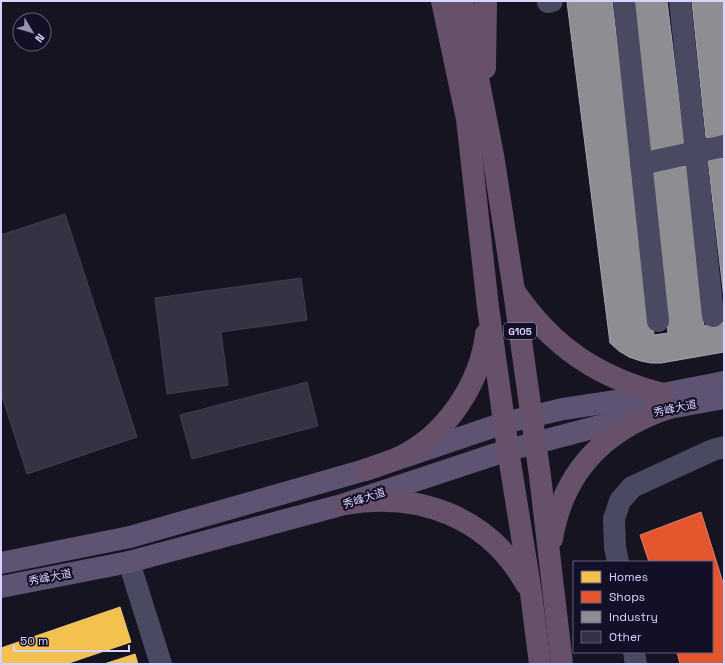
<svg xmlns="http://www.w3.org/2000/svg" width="725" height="665" viewBox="0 0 725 665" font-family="'Space Grotesk','Noto Sans SC',sans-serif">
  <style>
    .homes { fill: #f2c14e; stroke: #eac783 }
    .shops { fill: #e4572e; stroke: #e17c6d }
    .industry { fill: #8d8d92; stroke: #a4a2b3 }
    .building { fill: #343243; stroke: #433f54 }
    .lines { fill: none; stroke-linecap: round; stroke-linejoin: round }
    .minor { stroke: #4a4962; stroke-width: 22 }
    .major { stroke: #5e5373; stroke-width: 22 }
    .highway { stroke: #67516a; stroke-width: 22 }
    .labels { text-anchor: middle; stroke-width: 4; stroke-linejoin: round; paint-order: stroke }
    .shield { fill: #130f26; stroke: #9e99be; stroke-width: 1 }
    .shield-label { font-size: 10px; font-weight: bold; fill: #d9d4ff }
    .street-label { font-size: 11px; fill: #d9d4ff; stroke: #130f26 }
  </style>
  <rect width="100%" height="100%" fill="#161421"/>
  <!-- homes -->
  <g class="homes">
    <path d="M 120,607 L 131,642 L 66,664 L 1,664 L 1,648 Z"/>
    <path d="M 135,654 L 138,664 L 104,664 Z"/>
  </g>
  <!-- shops -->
  <path class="shops" d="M 701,512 L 724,586 L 724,664 L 680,664 L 677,652 L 712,652 L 712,562 L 649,562 L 640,535 Z"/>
  <!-- industry -->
  <g class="industry">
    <path d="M 578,1 L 612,1 L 654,335 L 668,333 L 652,169 L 688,166 L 704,326 L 724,322 L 724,352 L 661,363 L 651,363 L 641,361 L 629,357 L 619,351 L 610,343 L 567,2 Z"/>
    <path d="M 630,1 L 667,1 L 685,148 L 649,152 Z"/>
    <path d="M 692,1 L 724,1 L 724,136 L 706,138 Z"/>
    <path d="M 724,158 L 724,299 L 708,160 Z"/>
  </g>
  <!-- building -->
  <g class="building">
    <path d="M 65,214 L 137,437 L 27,474 L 1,393 L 1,235 Z"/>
    <path d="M 301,278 L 307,320 L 221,332 L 228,385 L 167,394 L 155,298 Z"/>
    <path d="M 307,382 L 318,426 L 192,459 L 180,415 Z"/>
  </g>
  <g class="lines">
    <!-- minor -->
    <g class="minor">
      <path d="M 624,1 L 658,321"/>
      <path d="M 680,1 L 713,316"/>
      <path d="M 548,2 L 552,1"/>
      <path d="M 641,164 L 724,146"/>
      <path d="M 129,562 L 161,664"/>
      <path d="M 618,562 L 615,547 L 614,519 L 620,501 L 632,487 L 713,450 L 724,447"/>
      <path d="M 634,652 L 636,664"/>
    </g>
    <!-- major -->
    <g class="major">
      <path d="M 1,563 L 130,537 L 365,470 L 504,423 L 563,409 L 663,394 L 724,382"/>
      <path d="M 1,587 L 129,562 L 345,504 L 508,450 L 535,443 L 669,408 L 724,398"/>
    </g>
    <!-- highway -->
    <g class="highway">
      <path d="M 442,1 L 467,119 L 488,307 L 508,450 L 531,593 L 540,664"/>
      <path d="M 463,1 L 493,155 L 514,291 L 540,476 L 562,664"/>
      <path d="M 485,68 L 486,1"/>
      <path d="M 515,292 C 552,347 599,378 663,394"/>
      <path d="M 365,470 C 377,466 389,462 400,457 C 446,435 480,384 486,334"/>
      <path d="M 345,504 C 419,491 489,517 526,584"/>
      <path d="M 552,539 C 563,472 605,429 669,408"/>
    </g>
  </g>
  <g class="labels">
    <!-- shield labels -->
    <rect class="shield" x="504" y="323" width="32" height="16" rx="3"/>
    <g class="shield-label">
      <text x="520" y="335">G105</text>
    </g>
    <!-- street labels -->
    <g class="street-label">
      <text transform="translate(675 408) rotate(-12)" y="4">秀峰大道</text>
      <text transform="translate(364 498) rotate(-18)" y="4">秀峰大道</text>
      <text transform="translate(50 577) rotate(-11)" y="4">秀峰大道</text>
    </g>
  </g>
  <!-- border -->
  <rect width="725" height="665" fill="none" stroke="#d9d4ff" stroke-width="4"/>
  <!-- legend -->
  <rect x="573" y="561" width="140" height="92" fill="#130f26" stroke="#625e7d"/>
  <rect x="581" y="571" width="20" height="12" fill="#f2c14e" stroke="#625e7d"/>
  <text x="609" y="581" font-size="12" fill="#d9d4ff">Homes</text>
  <rect x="581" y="591" width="20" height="12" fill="#e4572e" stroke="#625e7d"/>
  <text x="609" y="601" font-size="12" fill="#d9d4ff">Shops</text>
  <rect x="581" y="611" width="20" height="12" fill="#8d8d92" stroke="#625e7d"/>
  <text x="609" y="621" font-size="12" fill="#d9d4ff">Industry</text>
  <rect x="581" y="631" width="20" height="12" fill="#343243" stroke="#625e7d"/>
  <text x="609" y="641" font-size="12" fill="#d9d4ff">Other</text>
  <!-- north arrow -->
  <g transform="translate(32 32) rotate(128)"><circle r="19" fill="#130f26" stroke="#625e7d"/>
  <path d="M0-3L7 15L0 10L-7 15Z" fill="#9591b1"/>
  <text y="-6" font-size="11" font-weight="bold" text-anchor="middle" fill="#d9d4ff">N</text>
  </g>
  <!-- scale -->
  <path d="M14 645v6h115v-6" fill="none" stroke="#d9d4ff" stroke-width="2"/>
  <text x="20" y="645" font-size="12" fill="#d9d4ff" stroke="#130f26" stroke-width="3" paint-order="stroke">50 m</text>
</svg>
